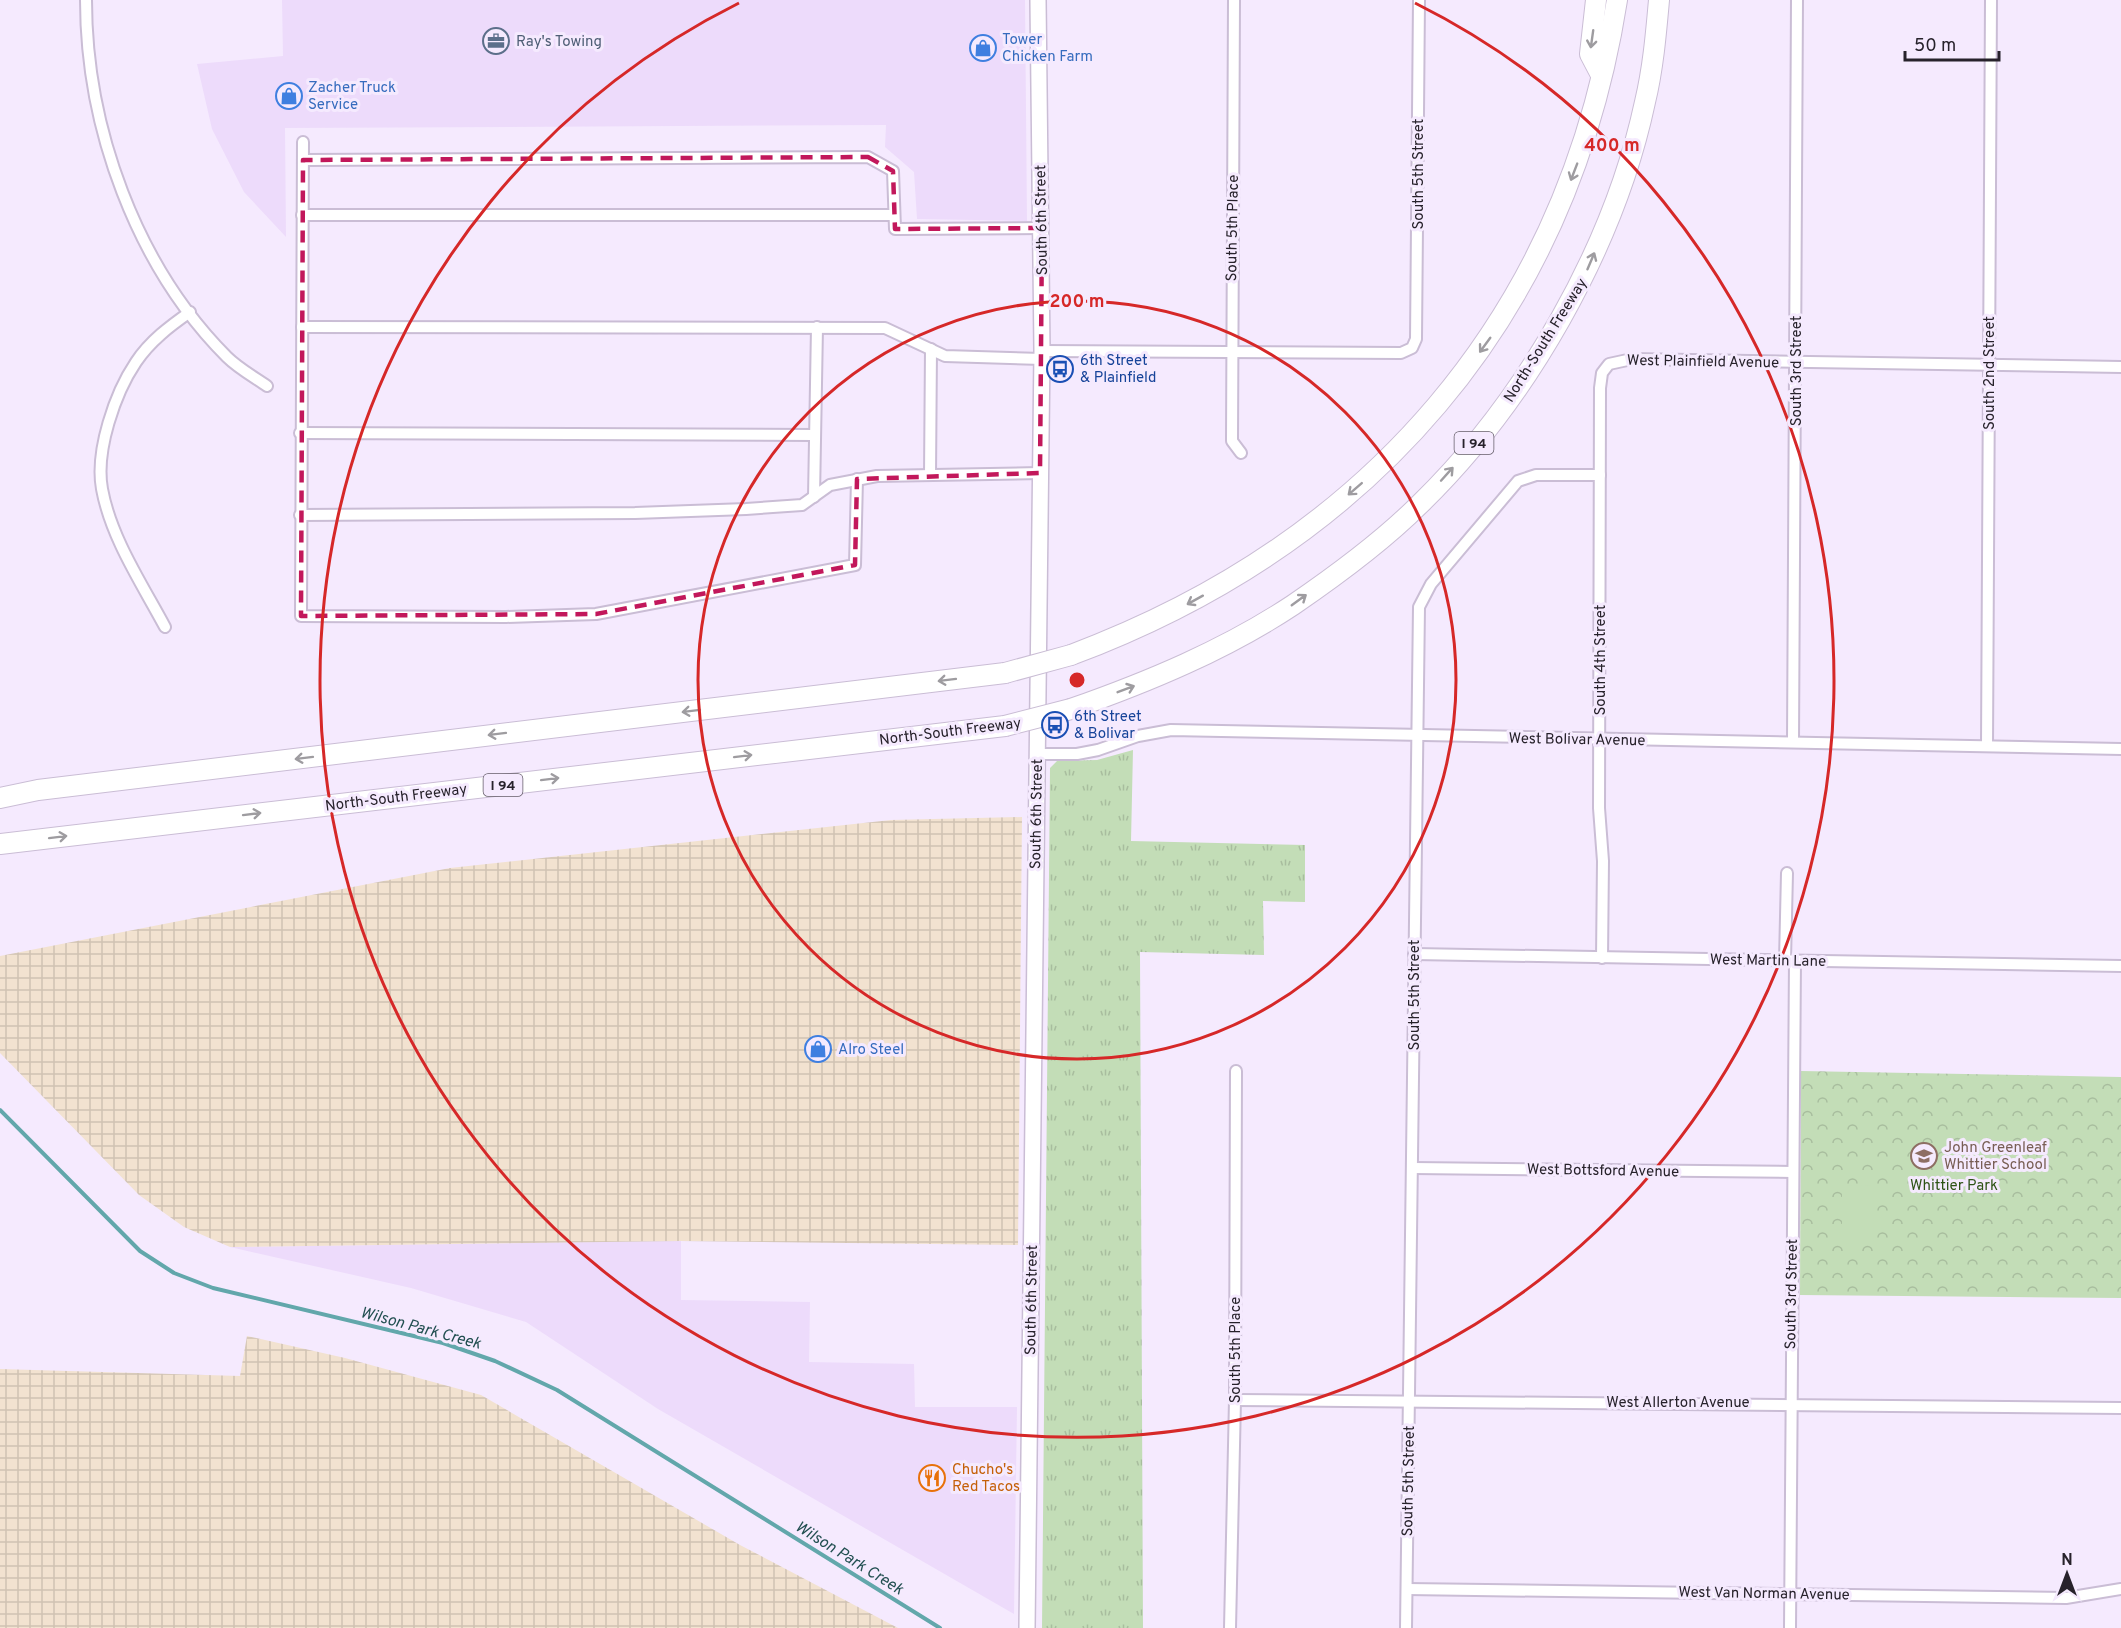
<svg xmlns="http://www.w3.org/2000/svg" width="2121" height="1628" viewBox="0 0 2121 1628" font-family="Overpass,sans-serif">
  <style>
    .built { fill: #eddbfb }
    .industrial { fill: url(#industrial-grid) }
    .grass { fill: url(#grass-tufts) }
    .park { fill: url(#park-crowns) }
    .pitch { fill: #c3ddb7 }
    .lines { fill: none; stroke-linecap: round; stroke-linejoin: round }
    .stream { stroke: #62a7ab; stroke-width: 4 }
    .street-casing { stroke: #cabdd5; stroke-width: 14 }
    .secondary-casing { stroke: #cabdd5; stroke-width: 18 }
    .highway-casing { stroke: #cabdd5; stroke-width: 22 }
    .street { stroke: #fff; stroke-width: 10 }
    .secondary { stroke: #fff; stroke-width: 15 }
    .highway { stroke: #fff; stroke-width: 20 }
    .highway-bridge-casing { stroke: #cabdd5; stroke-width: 22; stroke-linecap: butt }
    .highway-bridge { stroke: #fff; stroke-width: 20 }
    .oneway { stroke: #9e9ca0 }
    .marked { fill: none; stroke: #c2185b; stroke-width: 4.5; stroke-dasharray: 12 8; stroke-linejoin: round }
    .ring { fill: none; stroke: #d62828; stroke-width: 3 }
    .labels { text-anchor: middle; stroke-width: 6; stroke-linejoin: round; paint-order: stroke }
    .shield { fill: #f5eafe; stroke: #655e6a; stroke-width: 1.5 }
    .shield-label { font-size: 14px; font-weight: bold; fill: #27222b }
    .shop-label { font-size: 15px; fill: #366cbe; stroke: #f5eafe; text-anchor: start }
    .service-label { font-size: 15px; fill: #4e5e75; stroke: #f5eafe; text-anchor: start }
    .street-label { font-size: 15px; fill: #27222b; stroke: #f5eafe }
    .transit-label { font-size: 15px; fill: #164399; stroke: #f5eafe; text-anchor: start }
    .education-label { font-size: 15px; fill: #785e54; stroke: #f5eafe; text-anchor: start }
    .park-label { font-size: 15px; fill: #2e5316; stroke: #f5eafe }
    .food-label { font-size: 15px; fill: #c56008; stroke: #f5eafe; text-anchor: start }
    .water-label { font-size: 16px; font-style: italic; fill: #224f51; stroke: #f5eafe }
    .centre { fill: #d62828; stroke: #f5eafe; stroke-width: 3 }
    .ring-label { font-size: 18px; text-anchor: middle; font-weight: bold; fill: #d62828; stroke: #f5eafe; stroke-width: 6; stroke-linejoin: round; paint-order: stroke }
  </style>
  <defs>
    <pattern id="industrial-grid" width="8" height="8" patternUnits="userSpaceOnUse" patternTransform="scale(1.5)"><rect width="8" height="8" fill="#f2e2d0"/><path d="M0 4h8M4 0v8" fill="none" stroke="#d0c2b3"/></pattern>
    <pattern id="grass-tufts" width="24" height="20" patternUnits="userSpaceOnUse" patternTransform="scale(1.5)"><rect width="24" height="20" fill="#c3ddb7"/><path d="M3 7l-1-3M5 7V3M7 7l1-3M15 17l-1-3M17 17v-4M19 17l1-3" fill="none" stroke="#a8bd9e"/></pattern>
    <pattern id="park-crowns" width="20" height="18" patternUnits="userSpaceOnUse" patternTransform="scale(1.5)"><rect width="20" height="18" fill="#c3ddb7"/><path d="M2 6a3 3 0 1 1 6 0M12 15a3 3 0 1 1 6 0" fill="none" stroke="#a8bd9e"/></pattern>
  </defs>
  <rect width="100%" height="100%" fill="#f5eafe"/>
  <!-- built -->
  <g class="built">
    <path d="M 282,0 L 1025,0 L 1027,221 L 917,219 L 914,172 L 885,147 L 886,125 L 285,128 L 286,237 L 244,192 L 212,129 L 197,64 L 283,56 Z"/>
    <path d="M 681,1241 L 681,1300 L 810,1302 L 809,1362 L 914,1364 L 915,1407 L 1017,1407 L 1014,1614 L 658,1409 L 526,1322 L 411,1288 L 230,1247 Z"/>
  </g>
  <!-- industrial -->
  <g class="industrial">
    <path d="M 1022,817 L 1018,1245 L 681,1241 L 230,1247 L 184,1227 L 139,1195 L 0,1053 L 0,956 L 450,868 L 891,820 Z"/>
    <path d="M 247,1336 L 345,1358 L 481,1395 L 740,1545 L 898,1628 L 0,1628 L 0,1369 L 240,1376 Z"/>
  </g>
  <!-- grass -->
  <path class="grass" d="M 1133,750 L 1131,841 L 1305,845 L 1305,902 L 1263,901 L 1264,955 L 1140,952 L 1143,1628 L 1042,1628 L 1050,768 L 1057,761 L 1097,760 Z"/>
  <!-- park -->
  <path class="park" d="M 1801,1071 L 2121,1077 L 2121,1298 L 1800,1295 Z"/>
  <!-- pitch -->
  <path class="pitch" d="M 1842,1185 L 1875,1186 L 1875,1238 L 1842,1238 Z"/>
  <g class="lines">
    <!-- stream -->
    <path class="stream" d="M 0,1110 L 140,1251 L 174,1273 L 213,1288 L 443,1343 L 495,1361 L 557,1390 L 940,1628"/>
    <defs>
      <g id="street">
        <path d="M 86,0 C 86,127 136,266 227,357 C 238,368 254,377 267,386"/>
        <path d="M 1234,0 L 1232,441 L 1241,453"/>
        <path d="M 303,142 L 301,616 L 506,617 L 596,614 L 855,565 L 857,479"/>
        <path d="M 303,160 L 868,157 L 893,171 L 895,229 L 1042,228"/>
        <path d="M 302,215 L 894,215"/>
        <path d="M 302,327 L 885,328 L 945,356 L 1042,359"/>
        <path d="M 1042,351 L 1401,353 L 1412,348 L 1416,339 L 1419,0"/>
        <path d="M 300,433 L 815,435"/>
        <path d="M 930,475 L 931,349"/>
        <path d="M 814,497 L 817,327"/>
        <path d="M 300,515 L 635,513 L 746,509 L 802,505 L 830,485 L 877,476 L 1040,473"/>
        <path d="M 165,627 C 142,584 111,538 102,489 C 95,451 115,393 136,362 C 150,341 170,326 190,312"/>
        <path d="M 1793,742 L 1797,0"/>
        <path d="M 1987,746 L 1991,0"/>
        <path d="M 1037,754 L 1077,754 L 1098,750 L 1138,736 L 1171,730 L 2121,749"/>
        <path d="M 1414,954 L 2121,966"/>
        <path d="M 1602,958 L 1603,861 L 1599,808 L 1600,388 L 1602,373 L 1609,364 L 1632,359 L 2121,367"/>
        <path d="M 1785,960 L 1787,873"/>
        <path d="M 1413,1168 L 1793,1172"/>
        <path d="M 1235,1400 L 2121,1408"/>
        <path d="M 1407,1589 L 2066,1598 L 2121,1589"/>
        <path d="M 1230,1628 L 1235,1400 L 1236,1071"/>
        <path d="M 1406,1628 L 1419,607 L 1431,584 L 1518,481 L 1536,475 L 1600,475"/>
        <path d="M 1790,1628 L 1795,960"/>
      </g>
      <path id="secondary" d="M 1027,1628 L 1042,351 L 1038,0"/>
      <g id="highway">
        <path d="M 1596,0 L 1590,54 L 1601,75"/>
        <path d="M 1071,655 C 1370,543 1567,318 1617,0"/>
        <path d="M 1071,709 C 1148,682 1225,650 1293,605 C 1334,577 1385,539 1420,504 C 1526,401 1614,247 1645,102 C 1653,69 1656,34 1659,0"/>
        <path d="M 0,798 L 38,790 L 1005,673"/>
        <path d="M 0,844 L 1005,726"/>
      </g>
    </defs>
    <!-- street casing -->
    <use href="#street" class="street-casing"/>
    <!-- secondary casing -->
    <use href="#secondary" class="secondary-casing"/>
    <!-- highway casing -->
    <use href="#highway" class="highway-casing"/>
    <!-- street -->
    <use href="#street" class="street"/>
    <!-- secondary -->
    <use href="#secondary" class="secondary"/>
    <!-- highway -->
    <use href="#highway" class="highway"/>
    <defs>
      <g id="highway-bridge">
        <path d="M 1005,673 L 1071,655"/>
        <path d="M 1005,726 L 1071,709"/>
      </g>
    </defs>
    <!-- highway-bridge casing -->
    <use href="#highway-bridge" class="highway-bridge-casing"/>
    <!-- highway-bridge -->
    <use href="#highway-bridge" class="highway-bridge"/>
  </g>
  <!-- one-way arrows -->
  <defs><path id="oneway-shaft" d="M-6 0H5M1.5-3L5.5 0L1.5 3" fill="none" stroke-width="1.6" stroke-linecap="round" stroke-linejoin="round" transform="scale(1.5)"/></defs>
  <g class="oneway">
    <use href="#oneway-shaft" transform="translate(1592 39) rotate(98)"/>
    <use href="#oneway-shaft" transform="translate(1574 172) rotate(111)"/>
    <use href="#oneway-shaft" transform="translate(1591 261) rotate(-67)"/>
    <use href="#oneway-shaft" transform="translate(1485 345) rotate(126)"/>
    <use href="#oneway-shaft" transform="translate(1447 474) rotate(-48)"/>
    <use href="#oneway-shaft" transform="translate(1355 489) rotate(139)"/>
    <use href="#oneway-shaft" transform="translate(1195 600) rotate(151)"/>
    <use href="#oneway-shaft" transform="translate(1299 600) rotate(-36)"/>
    <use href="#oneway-shaft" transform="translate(947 680) rotate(173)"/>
    <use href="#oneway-shaft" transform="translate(1126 689) rotate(-21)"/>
    <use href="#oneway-shaft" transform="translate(691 711) rotate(173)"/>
    <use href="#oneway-shaft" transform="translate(497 734) rotate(173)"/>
    <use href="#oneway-shaft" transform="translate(743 756) rotate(-7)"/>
    <use href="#oneway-shaft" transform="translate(304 758) rotate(173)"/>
    <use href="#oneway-shaft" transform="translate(550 779) rotate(-7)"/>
    <use href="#oneway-shaft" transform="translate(252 814) rotate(-7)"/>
    <use href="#oneway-shaft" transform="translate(58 837) rotate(-7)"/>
  </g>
  <!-- marked area -->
  <path class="marked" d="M 868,157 L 893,171 L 895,229 L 1042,228 L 1040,473 L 857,479 L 855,565 L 596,614 L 301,616 L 303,160 Z"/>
  <!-- distance rings -->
  <g class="ring">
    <circle cx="1077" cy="680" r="379"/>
    <path d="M1415 3A757 757 0 1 1 739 3"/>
  </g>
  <!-- icons -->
  <defs>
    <symbol id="office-ring" viewBox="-11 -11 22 22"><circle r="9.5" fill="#f5eafe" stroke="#5c6f8a" stroke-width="1.5"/><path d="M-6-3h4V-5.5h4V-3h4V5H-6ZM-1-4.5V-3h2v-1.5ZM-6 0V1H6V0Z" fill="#5c6f8a"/></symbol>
    <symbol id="shop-ring" viewBox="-11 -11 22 22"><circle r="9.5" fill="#f5eafe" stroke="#3f7fe0" stroke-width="1.5"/><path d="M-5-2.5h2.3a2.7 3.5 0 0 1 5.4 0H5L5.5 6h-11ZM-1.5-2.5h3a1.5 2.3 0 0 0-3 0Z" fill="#3f7fe0"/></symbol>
    <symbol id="bus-ring" viewBox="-11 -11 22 22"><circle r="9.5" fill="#f5eafe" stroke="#1a4fb4" stroke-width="1.5"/><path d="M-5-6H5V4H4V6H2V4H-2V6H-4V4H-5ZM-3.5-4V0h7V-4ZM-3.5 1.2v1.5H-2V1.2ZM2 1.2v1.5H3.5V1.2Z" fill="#1a4fb4"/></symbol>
    <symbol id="school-ring" viewBox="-11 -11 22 22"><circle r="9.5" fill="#f5eafe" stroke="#8d6e63" stroke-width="1.5"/><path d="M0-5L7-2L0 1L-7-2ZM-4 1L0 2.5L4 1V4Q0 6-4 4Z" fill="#8d6e63"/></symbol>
    <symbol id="restaurant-ring" viewBox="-11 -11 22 22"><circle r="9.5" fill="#f5eafe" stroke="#e8710a" stroke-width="1.5"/><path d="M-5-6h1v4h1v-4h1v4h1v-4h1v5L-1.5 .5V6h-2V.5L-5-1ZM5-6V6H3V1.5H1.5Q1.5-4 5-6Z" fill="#e8710a"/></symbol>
  </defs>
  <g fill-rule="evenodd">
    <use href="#office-ring" x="481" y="26" width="30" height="30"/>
    <use href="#shop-ring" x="968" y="33" width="30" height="30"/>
    <use href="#shop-ring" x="274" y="81" width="30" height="30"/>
    <use href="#bus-ring" x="1045" y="354" width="30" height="30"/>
    <use href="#bus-ring" x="1040" y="710" width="30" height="30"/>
    <use href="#shop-ring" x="803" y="1034" width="30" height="30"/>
    <use href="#school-ring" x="1909" y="1141" width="30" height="30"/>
    <use href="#restaurant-ring" x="917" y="1463" width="30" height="30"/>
  </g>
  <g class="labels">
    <!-- shield labels -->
    <g class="shield">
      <rect x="1454.5" y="432" width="39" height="22" rx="4.5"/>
      <rect x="483.5" y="774" width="39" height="22" rx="4.5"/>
    </g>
    <g class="shield-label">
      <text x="1474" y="448">I 94</text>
      <text x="503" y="790">I 94</text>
    </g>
    <!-- shop labels -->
    <g class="shop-label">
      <text x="1002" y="44">Tower<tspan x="1002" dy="17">Chicken Farm</tspan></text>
      <text x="308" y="92">Zacher Truck<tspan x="308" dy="17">Service</tspan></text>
      <text x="838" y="1054">Alro Steel</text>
    </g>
    <!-- service labels -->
    <g class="service-label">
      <text x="516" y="46">Ray's Towing</text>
    </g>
    <!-- street labels -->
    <g class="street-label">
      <text transform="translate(1418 174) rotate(-90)" y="5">South 5th Street</text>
      <text transform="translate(1041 220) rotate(-91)" y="5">South 6th Street</text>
      <text transform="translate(1232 228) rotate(-89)" y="5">South 5th Place</text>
      <text transform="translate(1545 340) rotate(-58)" y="5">North-South Freeway</text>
      <text transform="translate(1703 361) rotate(1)" y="5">West Plainfield Avenue</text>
      <text transform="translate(1796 371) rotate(-90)" y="5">South 3rd Street</text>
      <text transform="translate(1989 373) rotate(-90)" y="5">South 2nd Street</text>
      <text transform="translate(1600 660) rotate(-90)" y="5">South 4th Street</text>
      <text transform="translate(950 731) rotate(-7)" y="5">North-South Freeway</text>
      <text transform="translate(1577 739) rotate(1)" y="5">West Bolivar Avenue</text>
      <text transform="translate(396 797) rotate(-7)" y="5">North-South Freeway</text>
      <text transform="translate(1036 814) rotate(-89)" y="5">South 6th Street</text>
      <text transform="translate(1768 960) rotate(1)" y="5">West Martin Lane</text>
      <text transform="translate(1414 995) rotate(-90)" y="5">South 5th Street</text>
      <text transform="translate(1603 1170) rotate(1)" y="5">West Bottsford Avenue</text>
      <text transform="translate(1791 1294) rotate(-89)" y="5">South 3rd Street</text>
      <text transform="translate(1031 1300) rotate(-89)" y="5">South 6th Street</text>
      <text transform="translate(1235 1350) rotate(-90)" y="5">South 5th Place</text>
      <text x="1678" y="1407">West Allerton Avenue</text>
      <text transform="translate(1408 1481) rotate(-89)" y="5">South 5th Street</text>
      <text transform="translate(1764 1593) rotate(1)" y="5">West Van Norman Avenue</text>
    </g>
    <!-- transit labels -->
    <g class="transit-label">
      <text x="1080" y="365">6th Street<tspan x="1080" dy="17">&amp; Plainfield</tspan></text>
      <text x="1074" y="721">6th Street<tspan x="1074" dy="17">&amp; Bolivar</tspan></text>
    </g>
    <!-- education labels -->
    <g class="education-label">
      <text x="1944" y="1152">John Greenleaf<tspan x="1944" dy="17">Whittier School</tspan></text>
    </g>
    <!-- park labels -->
    <g class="park-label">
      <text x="1954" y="1190">Whittier Park</text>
    </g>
    <!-- food labels -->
    <g class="food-label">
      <text x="952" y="1474">Chucho's<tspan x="952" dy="17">Red Tacos</tspan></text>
    </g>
    <!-- water labels -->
    <g class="water-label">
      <text transform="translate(421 1327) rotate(15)" y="6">Wilson Park Creek</text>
      <text transform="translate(850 1557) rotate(32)" y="6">Wilson Park Creek</text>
    </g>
  </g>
  <circle cx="1077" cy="680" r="9" class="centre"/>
  <g class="ring-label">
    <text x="1612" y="151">400 m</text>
    <text x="1077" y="307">200 m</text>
  </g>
  <!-- north arrow -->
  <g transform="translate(2067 1574)" stroke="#f5eafe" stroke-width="4.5" paint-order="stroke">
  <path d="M0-4.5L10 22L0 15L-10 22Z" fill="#27222b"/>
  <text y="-9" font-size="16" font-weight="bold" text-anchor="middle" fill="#27222b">N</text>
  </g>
  <!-- scale -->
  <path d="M1905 51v9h94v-9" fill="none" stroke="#27222b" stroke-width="3"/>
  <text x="1914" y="51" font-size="18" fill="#27222b" stroke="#f5eafe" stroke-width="4.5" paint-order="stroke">50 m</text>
</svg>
